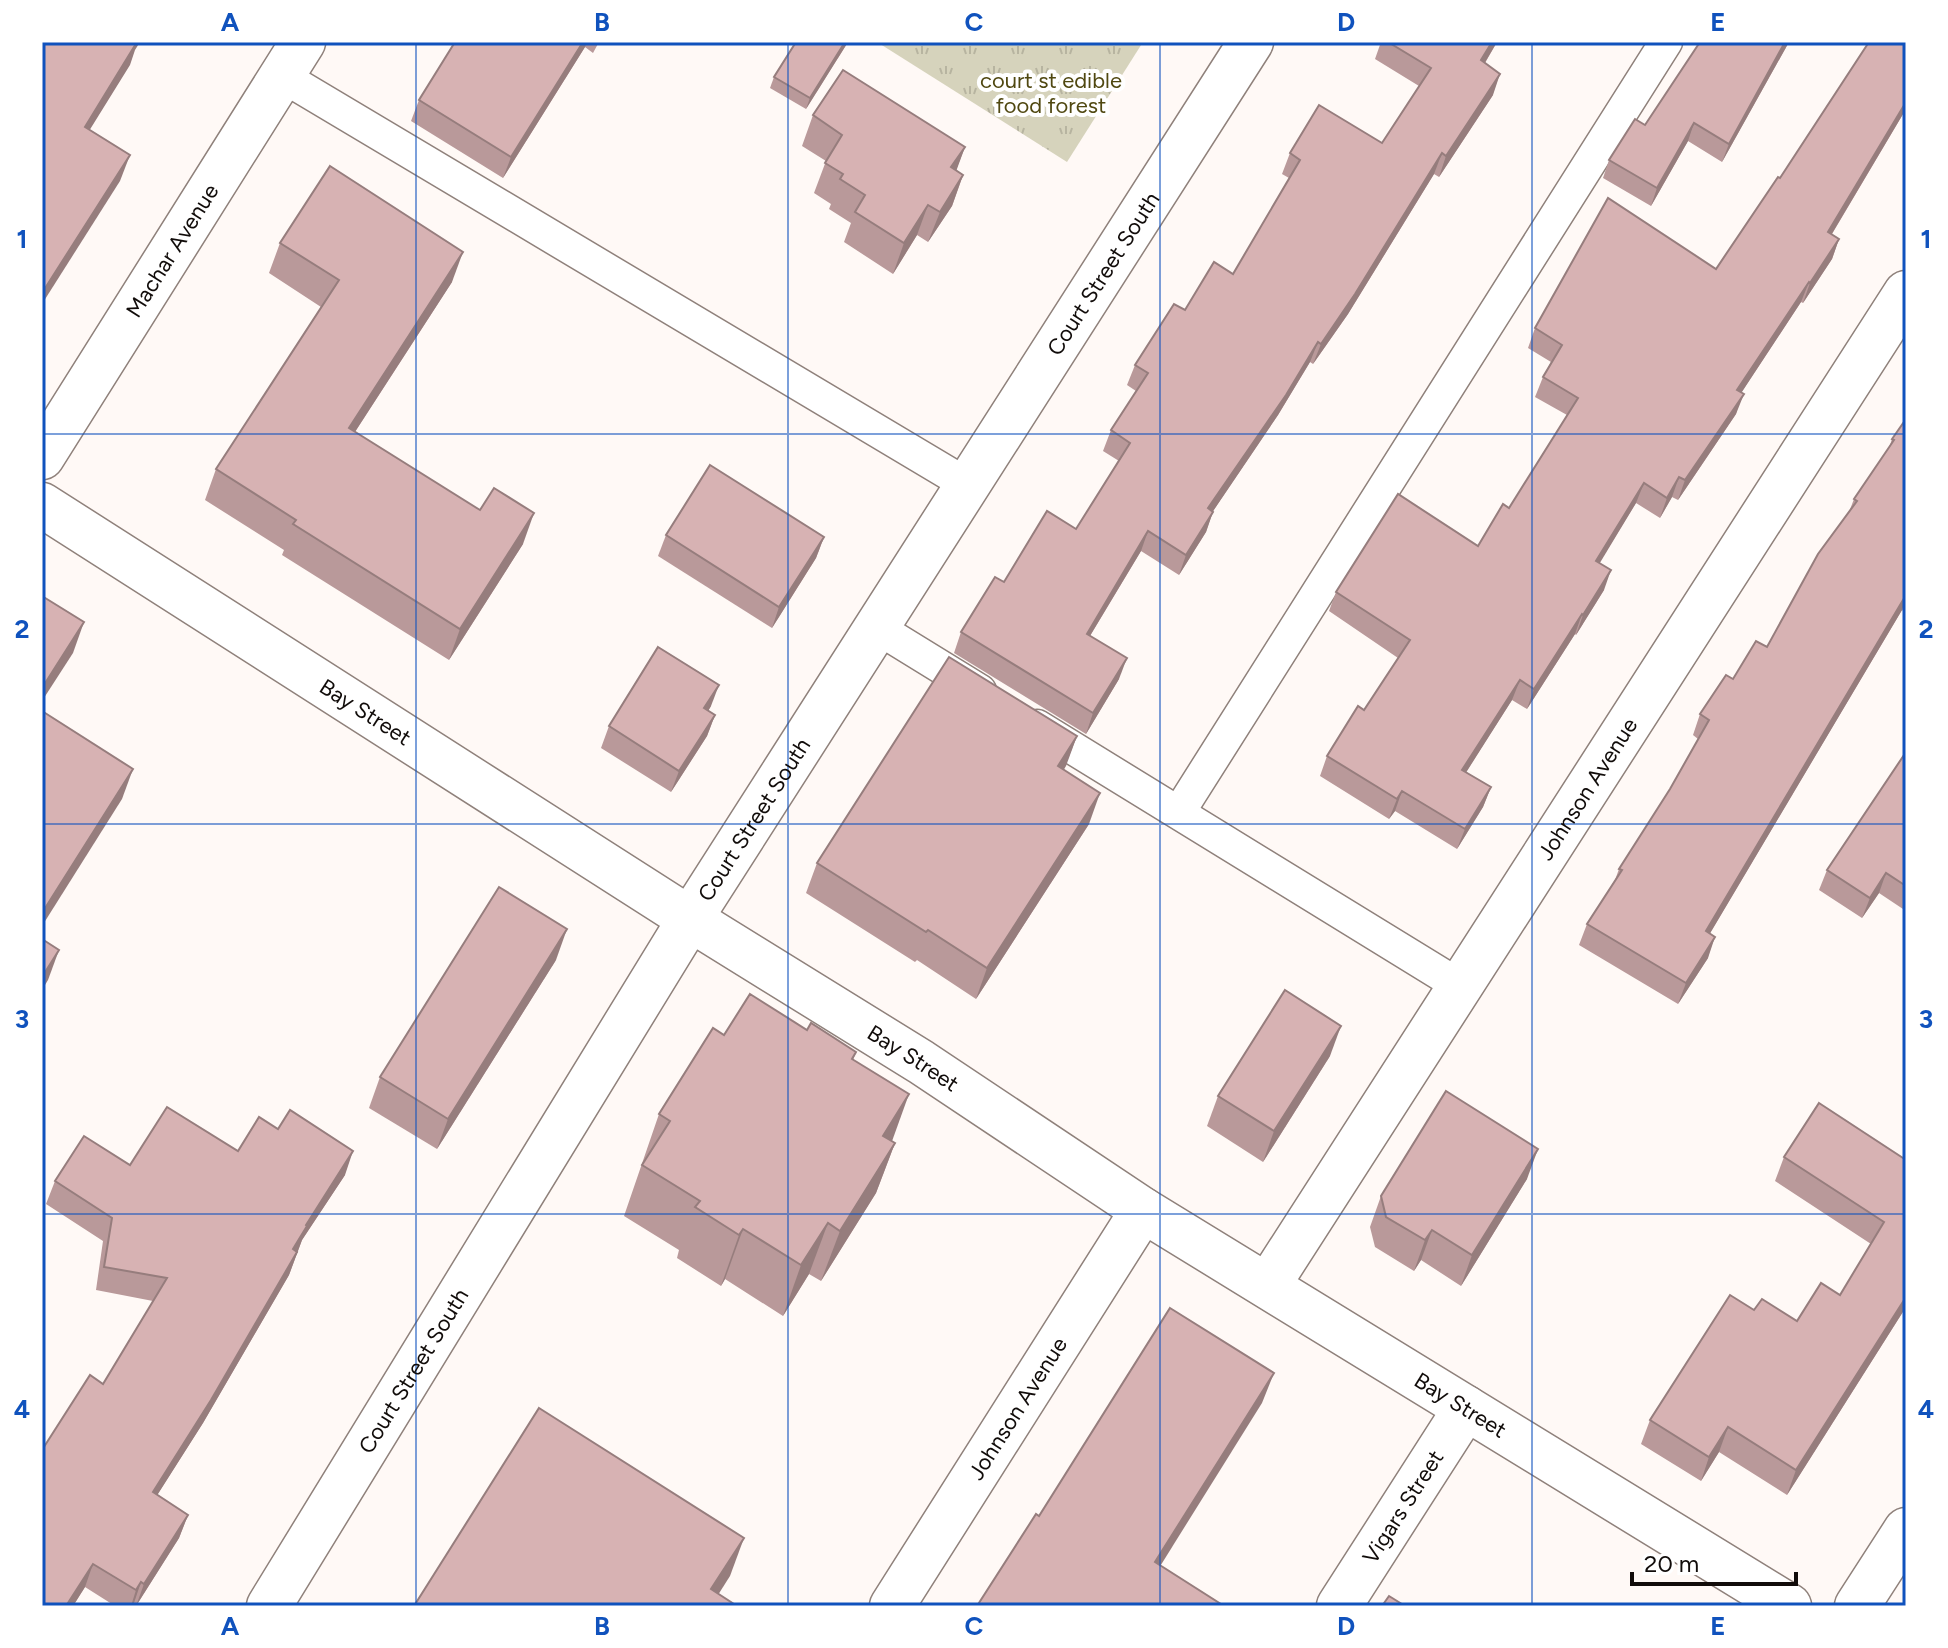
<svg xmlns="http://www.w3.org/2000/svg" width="1948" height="1648" viewBox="0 0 1948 1648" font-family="Figtree,sans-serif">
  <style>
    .park { fill: url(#park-tufts) }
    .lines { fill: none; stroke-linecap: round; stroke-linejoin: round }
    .service-casing { stroke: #8f817b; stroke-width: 35 }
    .minor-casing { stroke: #8f817b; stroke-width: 47 }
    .tertiary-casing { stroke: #8f817b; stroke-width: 47 }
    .service { stroke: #fff; stroke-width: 32 }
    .minor { stroke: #fff; stroke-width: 44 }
    .tertiary { stroke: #fff; stroke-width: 44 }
    .wall { fill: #b9999a }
    .shaded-wall { fill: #967d7d }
    .building { fill: #d7b2b3; stroke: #967d7d; stroke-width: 2 }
    .grid { fill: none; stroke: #1052bd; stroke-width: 2; stroke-opacity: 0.55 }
    .labels { text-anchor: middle; stroke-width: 8; stroke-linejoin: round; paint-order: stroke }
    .park-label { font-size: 22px; fill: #504811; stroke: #fff }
    .street-label { font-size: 22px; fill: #110c0a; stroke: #fff }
    .neatline { fill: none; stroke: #1052bd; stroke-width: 3 }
    .grid-label { font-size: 26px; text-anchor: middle; font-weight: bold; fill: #1052bd }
  </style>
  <defs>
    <pattern id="park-tufts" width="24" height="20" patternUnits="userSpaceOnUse" patternTransform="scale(2)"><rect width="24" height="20" fill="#d6d3bc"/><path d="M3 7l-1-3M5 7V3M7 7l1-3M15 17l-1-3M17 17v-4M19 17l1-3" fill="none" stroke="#b7b4a0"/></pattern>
  </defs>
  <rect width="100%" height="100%" fill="#fff9f6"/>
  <!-- park -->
  <path class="park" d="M 877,42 L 1143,42 L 1067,162 Z"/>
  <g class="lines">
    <defs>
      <g id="service">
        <path d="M 282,76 L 968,485"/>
        <path d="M 876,627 L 980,691"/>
        <path d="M 1037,726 L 1460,986"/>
        <path d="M 1179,812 L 1666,42"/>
      </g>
      <g id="minor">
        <path id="s1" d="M 42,457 L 303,42"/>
        <path id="s2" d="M 1268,1285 L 1906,293"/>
        <path id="s3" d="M 892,1606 L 1143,1210"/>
        <path id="s4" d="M 1339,1606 L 1466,1408"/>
        <path d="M 1857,1606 L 1906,1530"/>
      </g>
      <g id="tertiary">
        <path id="s5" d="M 42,505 L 690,919 L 921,1062 L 1143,1210 L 1789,1606"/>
        <path id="s6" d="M 269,1606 L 690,919 L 1251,42"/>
      </g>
    </defs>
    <!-- service casing -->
    <use href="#service" class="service-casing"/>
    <!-- minor casing -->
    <use href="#minor" class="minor-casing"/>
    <!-- tertiary casing -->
    <use href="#tertiary" class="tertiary-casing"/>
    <!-- service -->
    <use href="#service" class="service"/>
    <!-- minor -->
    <use href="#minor" class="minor"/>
    <!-- tertiary -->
    <use href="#tertiary" class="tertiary"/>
  </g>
  <!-- wall -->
  <g class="wall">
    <path d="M 455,42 L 599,42 L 593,53 L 585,47 L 503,178 L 411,121 L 419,100 Z"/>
    <path d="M 848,42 L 806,109 L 770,88 L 774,77 Z"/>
    <path d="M 1381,42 L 1497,42 L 1485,63 L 1493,95 L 1439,177 L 1434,174 L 1348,314 L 1313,364 L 1310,362 L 1278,415 L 1213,511 L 1206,532 L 1179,575 L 1141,551 L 1090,636 L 1119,679 L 1086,734 L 954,653 L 961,632 L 1004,582 L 1076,529 L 1119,461 L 1103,451 L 1111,430 L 1136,391 L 1127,385 L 1135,365 L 1185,310 L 1233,274 L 1289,178 L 1282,174 L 1290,153 L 1382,143 L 1419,86 L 1375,59 Z"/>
    <path d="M 1739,42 L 1789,42 L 1722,162 L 1688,141 L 1651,206 L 1603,178 L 1609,160 L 1645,125 Z"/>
    <path d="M 1906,109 L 1832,234 L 1839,239 L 1832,259 L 1803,303 L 1801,302 L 1741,393 L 1736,414 L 1678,500 L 1672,497 L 1660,518 L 1636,503 L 1599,563 L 1604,590 L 1576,635 L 1575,634 L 1527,709 L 1512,700 L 1466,772 L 1491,787 L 1483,807 L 1457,849 L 1395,811 L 1389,819 L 1320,776 L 1327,756 L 1364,710 L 1398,658 L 1329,611 L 1336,592 L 1478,546 L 1509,508 L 1567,415 L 1535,397 L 1543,377 L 1551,362 L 1528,348 L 1535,328 L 1716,269 L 1780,178 Z"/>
    <path d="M 813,115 L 965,147 L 956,170 L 963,175 L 952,206 L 928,242 L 917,235 L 893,274 L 844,242 L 851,223 L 829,209 L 831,204 L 814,193 L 826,161 L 802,146 Z"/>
    <path d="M 280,243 L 452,282 L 355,432 L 523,544 L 449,660 L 282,555 L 284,550 L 205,500 L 216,469 L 321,307 L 269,273 Z"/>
    <path d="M 1906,419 L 1906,613 L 1902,610 L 1710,933 L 1708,958 L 1678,1004 L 1579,945 L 1587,924 L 1615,880 L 1619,869 L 1670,789 L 1698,739 L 1693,735 L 1700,714 L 1733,679 L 1767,647 L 1849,512 L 1854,499 L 1889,448 L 1892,439 Z"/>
    <path d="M 666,535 L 824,537 L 816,558 L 772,628 L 658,556 Z"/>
    <path d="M 711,706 L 708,711 L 715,715 L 707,736 L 671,792 L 601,748 L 609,726 Z"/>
    <path d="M 1077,736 L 1064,769 L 1089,824 L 976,999 L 917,960 L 915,962 L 806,893 L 817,863 Z"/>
    <path d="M 1906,752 L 1906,911 L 1879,893 L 1862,918 L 1819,890 L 1827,870 Z"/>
    <path d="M 556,960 L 437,1149 L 369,1108 L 380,1077 Z"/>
    <path d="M 807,1030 L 856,1052 L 853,1060 L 892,1141 L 895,1143 L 876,1193 L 821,1281 L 809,1274 L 783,1316 L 725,1279 L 721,1286 L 677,1258 L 679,1250 L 624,1216 L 659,1114 L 724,1035 Z"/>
    <path d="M 1330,1056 L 1263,1162 L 1207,1126 L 1218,1096 Z"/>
    <path d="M 278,1129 L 345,1175 L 302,1240 L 289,1275 L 203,1423 L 157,1495 L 188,1515 L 179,1538 L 136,1606 L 115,1606 L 85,1587 L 73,1606 L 42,1606 L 103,1384 L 153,1301 L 96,1290 L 103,1241 L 46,1204 L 55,1181 L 130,1165 L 238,1151 Z"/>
    <path d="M 1784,1157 L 1906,1160 L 1906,1307 L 1787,1495 L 1719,1452 L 1701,1481 L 1641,1444 L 1650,1420 L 1754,1310 L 1797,1321 L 1840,1295 L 1871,1244 L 1775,1181 Z"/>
    <path d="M 1527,1179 L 1461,1286 L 1421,1260 L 1414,1271 L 1375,1247 L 1370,1227 L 1381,1196 Z"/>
  </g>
  <!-- shaded-wall -->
  <g class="shaded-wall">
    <path d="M 135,42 L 140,42 L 135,50 L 130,65 L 76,152 L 85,127 Z"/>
    <path d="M 583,42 L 587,42 L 585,47 L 503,178 L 511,157 Z"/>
    <path d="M 845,42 L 848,42 L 806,109 L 810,98 Z"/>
    <path d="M 1492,42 L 1497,42 L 1474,81 L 1481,60 Z"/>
    <path d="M 1785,42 L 1789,42 L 1722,162 L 1729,144 Z"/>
    <path d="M 1500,74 L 1493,95 L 1439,177 L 1446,156 Z"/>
    <path d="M 1906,102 L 1906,109 L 1821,252 L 1828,232 Z"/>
    <path d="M 1694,123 L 1688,141 L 1651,206 L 1657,188 Z"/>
    <path d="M 965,147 L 954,177 L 951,167 Z"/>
    <path d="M 1442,153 L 1434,174 L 1348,314 L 1313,364 L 1321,344 Z"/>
    <path d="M 130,155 L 120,181 L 42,304 L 42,293 Z"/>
    <path d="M 963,175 L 952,206 L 928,242 L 940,212 Z"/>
    <path d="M 928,205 L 917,235 L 893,274 L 904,243 Z"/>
    <path d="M 1839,239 L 1832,259 L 1803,303 L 1810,283 Z"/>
    <path d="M 463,252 L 452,282 L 338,458 L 349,428 Z"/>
    <path d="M 1809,282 L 1801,302 L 1730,410 L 1737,390 Z"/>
    <path d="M 1318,342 L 1310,362 L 1278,415 L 1201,529 L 1208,508 Z"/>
    <path d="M 1744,394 L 1736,414 L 1678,500 L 1685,480 Z"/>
    <path d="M 1679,477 L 1672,497 L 1660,518 L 1667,498 Z"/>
    <path d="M 1644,483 L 1636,503 L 1589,581 L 1596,561 Z"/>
    <path d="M 1213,512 L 1206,532 L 1179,575 L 1186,555 Z"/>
    <path d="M 534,513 L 523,544 L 449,660 L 460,629 Z"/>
    <path d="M 1148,531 L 1141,551 L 1079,654 L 1087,634 Z"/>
    <path d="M 824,537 L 816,558 L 772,628 L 779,607 Z"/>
    <path d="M 1611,570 L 1604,590 L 1576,635 L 1583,615 Z"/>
    <path d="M 1906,595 L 1906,599 L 1902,610 L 1699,952 L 1706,931 Z"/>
    <path d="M 1582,614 L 1575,634 L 1527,709 L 1534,689 Z"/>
    <path d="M 84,622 L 73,653 L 42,701 L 42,688 Z"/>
    <path d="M 1127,658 L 1119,679 L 1086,734 L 1093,713 Z"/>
    <path d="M 1520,680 L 1512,700 L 1455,790 L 1462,770 Z"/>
    <path d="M 719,685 L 711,706 L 697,730 L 704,708 Z"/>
    <path d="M 715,715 L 707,736 L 671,792 L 679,771 Z"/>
    <path d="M 1077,736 L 1066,766 L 1047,796 L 1058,766 Z"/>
    <path d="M 133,769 L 122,799 L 42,926 L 42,913 Z"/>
    <path d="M 1491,787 L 1483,807 L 1457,849 L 1465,829 Z"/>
    <path d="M 1402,791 L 1395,811 L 1389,819 L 1397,799 Z"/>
    <path d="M 1100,793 L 1089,824 L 976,999 L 987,968 Z"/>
    <path d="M 1886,873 L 1879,893 L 1862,918 L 1870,898 Z"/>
    <path d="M 567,929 L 556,960 L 437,1149 L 448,1119 Z"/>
    <path d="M 1715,937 L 1708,958 L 1678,1004 L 1686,983 Z"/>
    <path d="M 59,950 L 48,980 L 42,990 L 42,977 Z"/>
    <path d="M 1341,1026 L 1330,1056 L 1263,1162 L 1274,1131 Z"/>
    <path d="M 909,1094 L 891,1144 L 883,1136 Z"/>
    <path d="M 895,1143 L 876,1193 L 821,1281 L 840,1231 Z"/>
    <path d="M 1538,1149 L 1527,1179 L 1461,1286 L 1472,1255 Z"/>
    <path d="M 353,1151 L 345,1175 L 302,1240 L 289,1275 L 203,1423 L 144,1516 L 153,1492 L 293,1249 L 306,1225 Z"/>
    <path d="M 828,1223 L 809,1274 L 783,1316 L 801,1265 Z"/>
    <path d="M 743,1229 L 725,1279 L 721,1286 L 739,1235 Z"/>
    <path d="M 1432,1230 L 1421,1260 L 1414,1271 L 1425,1240 Z"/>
    <path d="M 1906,1297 L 1906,1307 L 1787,1495 L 1796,1470 Z"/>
    <path d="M 1274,1373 L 1262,1403 L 1144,1592 L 1155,1562 Z"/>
    <path d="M 1728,1427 L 1719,1452 L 1701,1481 L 1709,1457 Z"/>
    <path d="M 188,1515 L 179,1538 L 136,1606 L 144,1584 Z"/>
    <path d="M 744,1538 L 730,1576 L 711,1606 L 711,1589 Z"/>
    <path d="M 93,1564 L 85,1587 L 73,1606 L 66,1606 Z"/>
    <path d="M 141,1582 L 133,1606 L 131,1606 L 136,1590 Z"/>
  </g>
  <!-- building -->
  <g class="building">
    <path d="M 42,42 L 137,42 L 85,127 L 130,155 L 42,293 Z"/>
    <path d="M 455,42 L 583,42 L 511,157 L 419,100 Z"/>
    <path d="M 796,42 L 845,42 L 810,98 L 774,77 Z"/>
    <path d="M 1388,42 L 1492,42 L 1481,60 L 1500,74 L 1446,156 L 1442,153 L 1355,294 L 1321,344 L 1318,342 L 1286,395 L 1208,508 L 1213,512 L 1186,555 L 1148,531 L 1087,634 L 1127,658 L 1093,713 L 961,632 L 995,577 L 1004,582 L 1047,511 L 1076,529 L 1130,443 L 1111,430 L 1148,373 L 1135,365 L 1174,304 L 1185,310 L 1214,262 L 1233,274 L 1300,160 L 1290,153 L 1319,105 L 1382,143 L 1431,68 Z"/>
    <path d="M 1700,42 L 1736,42 L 1738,43 L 1739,42 L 1785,42 L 1729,144 L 1694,123 L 1657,188 L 1609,160 L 1635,119 L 1645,125 Z"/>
    <path d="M 1869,42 L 1906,42 L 1906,102 L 1828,232 L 1839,239 L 1810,283 L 1809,282 L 1737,390 L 1744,394 L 1685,480 L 1679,477 L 1667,498 L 1644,483 L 1596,561 L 1611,570 L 1583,615 L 1582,614 L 1534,689 L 1520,680 L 1462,770 L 1491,787 L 1465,829 L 1402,791 L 1397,799 L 1327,756 L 1358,706 L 1364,710 L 1410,640 L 1336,592 L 1398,494 L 1478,546 L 1503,504 L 1509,508 L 1578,398 L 1543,377 L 1562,345 L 1535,328 L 1608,198 L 1716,269 L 1778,177 L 1780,178 Z"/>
    <path d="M 843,70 L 965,147 L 951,167 L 963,175 L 940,212 L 928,205 L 904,243 L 855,212 L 865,195 L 840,179 L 843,174 L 825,163 L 842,135 L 813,115 Z"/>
    <path d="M 330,166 L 463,252 L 349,428 L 480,510 L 494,488 L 534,513 L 460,629 L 293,524 L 296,520 L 216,469 L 339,280 L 280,243 Z"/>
    <path d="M 1906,419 L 1906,595 L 1706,931 L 1715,937 L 1686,983 L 1587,924 L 1622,870 L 1619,869 L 1670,789 L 1709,720 L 1700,714 L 1726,675 L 1733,679 L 1756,641 L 1767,647 L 1818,554 L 1857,501 L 1854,499 L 1894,440 L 1892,439 Z"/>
    <path d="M 710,465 L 824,537 L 779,607 L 666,535 Z"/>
    <path d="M 42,596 L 84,622 L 42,688 Z"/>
    <path d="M 658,647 L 719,685 L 704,708 L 715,715 L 679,771 L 609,726 Z"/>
    <path d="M 949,657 L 1077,736 L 1058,766 L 1100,793 L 987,968 L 928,930 L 926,932 L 817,863 Z"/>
    <path d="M 42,711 L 133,769 L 42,913 Z"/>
    <path d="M 1906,752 L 1906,886 L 1886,873 L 1870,898 L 1827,870 Z"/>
    <path d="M 499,887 L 567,929 L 448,1119 L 380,1077 Z"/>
    <path d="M 42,939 L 59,950 L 42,977 Z"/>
    <path d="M 1285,990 L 1341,1026 L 1274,1131 L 1218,1096 Z"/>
    <path d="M 750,994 L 807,1030 L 811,1023 L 856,1052 L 852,1059 L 909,1094 L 883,1136 L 895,1143 L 840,1231 L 828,1223 L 801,1265 L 743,1229 L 739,1235 L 695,1207 L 700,1201 L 642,1165 L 670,1121 L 659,1114 L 713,1028 L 724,1035 Z"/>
    <path d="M 1446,1091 L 1538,1149 L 1472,1255 L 1432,1230 L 1425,1240 L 1386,1217 L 1381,1196 Z"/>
    <path d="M 1819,1103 L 1906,1160 L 1906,1297 L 1796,1470 L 1728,1427 L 1709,1457 L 1650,1420 L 1730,1295 L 1754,1310 L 1762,1299 L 1797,1321 L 1821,1283 L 1840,1295 L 1884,1222 L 1784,1157 Z"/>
    <path d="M 167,1107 L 238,1151 L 259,1117 L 278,1129 L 290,1110 L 353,1151 L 306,1225 L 307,1226 L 293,1249 L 297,1252 L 211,1400 L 153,1492 L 188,1515 L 144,1584 L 141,1582 L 136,1590 L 93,1564 L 66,1606 L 42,1606 L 42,1450 L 90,1375 L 103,1384 L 167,1278 L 104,1267 L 112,1218 L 55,1181 L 84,1136 L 130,1165 Z"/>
    <path d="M 1170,1308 L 1274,1373 L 1155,1562 L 1224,1606 L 977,1606 L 1036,1514 L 1039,1516 Z"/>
    <path d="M 539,1408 L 744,1538 L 711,1589 L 737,1606 L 414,1606 Z"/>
    <path d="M 1389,1596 L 1405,1606 L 1382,1606 Z"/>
  </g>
  <!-- grid -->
  <path class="grid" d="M 416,42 L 416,1606M 788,42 L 788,1606M 1160,42 L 1160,1606M 1532,42 L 1532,1606M 42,434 L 1906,434M 42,824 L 1906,824M 42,1214 L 1906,1214"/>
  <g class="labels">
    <!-- park labels -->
    <g class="park-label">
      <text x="1051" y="88">court st edible<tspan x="1051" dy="25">food forest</tspan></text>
    </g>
    <!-- street labels -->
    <g class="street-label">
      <text dy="8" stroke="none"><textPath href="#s1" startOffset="244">Machar Avenue</textPath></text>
      <text dy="8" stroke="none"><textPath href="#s6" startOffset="1572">Court Street South</textPath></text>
      <text dy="8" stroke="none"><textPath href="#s5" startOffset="384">Bay Street</textPath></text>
      <text dy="8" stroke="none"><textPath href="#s2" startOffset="590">Johnson Avenue</textPath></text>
      <text dy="8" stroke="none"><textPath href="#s6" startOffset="924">Court Street South</textPath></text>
      <text dy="8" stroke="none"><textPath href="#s5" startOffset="1032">Bay Street</textPath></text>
      <text dy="8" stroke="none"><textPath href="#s6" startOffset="276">Court Street South</textPath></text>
      <text dy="8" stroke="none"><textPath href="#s5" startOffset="1680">Bay Street</textPath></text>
      <text dy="8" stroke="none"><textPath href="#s3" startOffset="234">Johnson Avenue</textPath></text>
      <text dy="8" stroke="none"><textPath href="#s4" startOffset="118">Vigars Street</textPath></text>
    </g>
  </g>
  <!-- border -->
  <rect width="1948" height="1648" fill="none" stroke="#ffffff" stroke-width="88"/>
  <!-- scale -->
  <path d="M1632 1572v12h164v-12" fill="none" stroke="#110c0a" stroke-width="4"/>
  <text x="1644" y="1572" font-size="24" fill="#110c0a" stroke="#ffffff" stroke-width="6" paint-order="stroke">20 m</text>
  <rect x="44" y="44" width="1860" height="1560" class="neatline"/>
  <g class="grid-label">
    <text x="230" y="31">A</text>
    <text x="602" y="31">B</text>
    <text x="974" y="31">C</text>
    <text x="1346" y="31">D</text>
    <text x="1718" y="31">E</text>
    <text x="22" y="248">1</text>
    <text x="1926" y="248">1</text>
    <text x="22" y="638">2</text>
    <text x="1926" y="638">2</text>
    <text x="22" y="1028">3</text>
    <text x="1926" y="1028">3</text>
    <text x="22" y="1418">4</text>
    <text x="1926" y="1418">4</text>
    <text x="230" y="1635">A</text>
    <text x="602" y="1635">B</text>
    <text x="974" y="1635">C</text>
    <text x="1346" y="1635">D</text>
    <text x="1718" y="1635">E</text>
  </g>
</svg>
